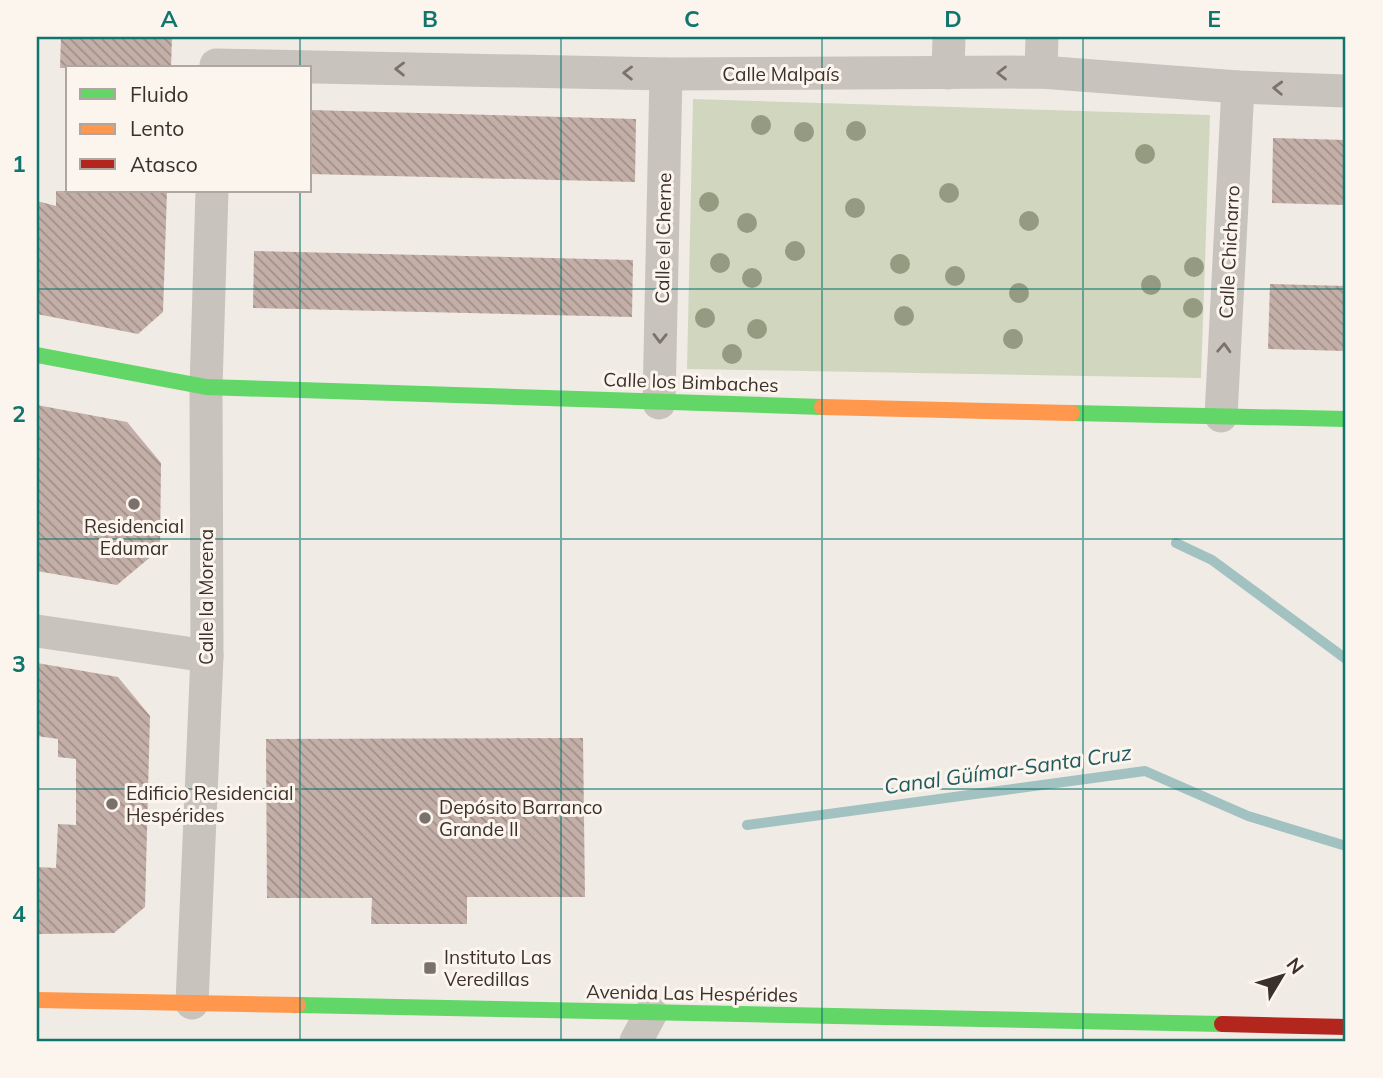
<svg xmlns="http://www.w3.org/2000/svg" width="1383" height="1078" viewBox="0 0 1383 1078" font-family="Mulish,sans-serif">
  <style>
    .green { fill: #d1d6bf }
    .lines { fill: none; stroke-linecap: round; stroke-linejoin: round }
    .stream { stroke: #a1c2c1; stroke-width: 10 }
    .building { fill: url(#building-back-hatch) }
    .street { stroke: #c9c3be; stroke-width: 33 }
    .fast { stroke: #63d668; stroke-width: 16 }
    .slow { stroke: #ff974d; stroke-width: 16 }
    .jam { stroke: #b3261e; stroke-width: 16 }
    .tree { fill: #959b80 }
    .oneway { stroke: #7b726d }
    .grid { fill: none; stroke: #0f766e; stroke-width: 2; stroke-opacity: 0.55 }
    .poi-dot { fill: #7a716c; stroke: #fbf5ee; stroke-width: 2.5 }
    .labels { text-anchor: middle; stroke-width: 6; stroke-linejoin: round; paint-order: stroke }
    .street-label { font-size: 19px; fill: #3b302b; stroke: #fbf5ee }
    .poi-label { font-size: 19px; fill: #3b302b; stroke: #fbf5ee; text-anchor: start }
    .water-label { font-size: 21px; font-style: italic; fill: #1f5a5e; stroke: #fbf5ee }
    .neatline { fill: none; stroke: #0f766e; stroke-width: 2.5 }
    .grid-label { font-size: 23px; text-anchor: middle; font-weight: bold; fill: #0f766e }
  </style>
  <defs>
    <pattern id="building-back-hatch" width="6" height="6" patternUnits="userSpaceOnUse" patternTransform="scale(1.75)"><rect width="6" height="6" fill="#c3afa7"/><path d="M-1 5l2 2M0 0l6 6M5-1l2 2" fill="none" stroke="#a08f88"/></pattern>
  </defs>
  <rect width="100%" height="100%" fill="#f0ebe5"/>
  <!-- green -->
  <path class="green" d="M 693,99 L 1210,115 L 1201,378 L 687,369 Z"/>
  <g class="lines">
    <!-- stream -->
    <g class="stream">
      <path d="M 1176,543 L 1212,560 L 1346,659"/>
      <path d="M 747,825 L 1145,771 L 1248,816 L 1346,846"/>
    </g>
  </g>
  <!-- building -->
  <g class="building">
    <path d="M 61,37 L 172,37 L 171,68 L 60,68 Z"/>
    <path d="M 310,110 L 636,119 L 635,182 L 310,174 Z"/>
    <path d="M 1273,138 L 1346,140 L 1346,205 L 1272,203 Z"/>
    <path d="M 56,191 L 167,191 L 163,312 L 138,334 L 37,314 L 37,201 L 56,206 Z"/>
    <path d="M 254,251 L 633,260 L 632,317 L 253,308 Z"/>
    <path d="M 1270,284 L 1346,286 L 1346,351 L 1268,349 Z"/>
    <path d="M 37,405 L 127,422 L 161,463 L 160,549 L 117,585 L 37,571 Z"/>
    <path d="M 37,663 L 118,677 L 150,716 L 145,907 L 114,933 L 37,934 L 37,867 L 56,868 L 58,824 L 76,825 L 76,759 L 58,757 L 58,739 L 37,736 Z"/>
    <path d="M 583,738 L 585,897 L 467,897 L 467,924 L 371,924 L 372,898 L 267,898 L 266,739 Z"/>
  </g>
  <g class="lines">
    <!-- street -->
    <g class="street">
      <path d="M 216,65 L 666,74 L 1041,72 L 1238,87 L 1346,91"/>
      <path d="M 1041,72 L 1042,37"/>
      <path d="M 948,73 L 949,37"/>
      <path d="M 659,403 L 666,74"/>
      <path d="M 1221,416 L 1238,87"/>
      <path d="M 37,631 L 207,656"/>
      <path d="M 192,1003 L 207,656 L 206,387 L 212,191"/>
      <path d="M 636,1041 L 651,1013"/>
    </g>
    <!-- fast -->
    <g class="fast">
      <path d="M 37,355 L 206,387 L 822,407"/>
      <path d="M 1072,413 L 1346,419"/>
      <path d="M 298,1005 L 1222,1024"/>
    </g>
    <!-- slow -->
    <g class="slow">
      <path d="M 822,407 L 1072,413"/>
      <path d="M 37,1000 L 298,1005"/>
    </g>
    <!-- jam -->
    <path class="jam" d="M 1222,1024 L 1346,1027"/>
  </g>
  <!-- trees -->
  <g class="tree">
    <circle cx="761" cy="125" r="10"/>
    <circle cx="856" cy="131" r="10"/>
    <circle cx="804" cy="132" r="10"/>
    <circle cx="1145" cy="154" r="10"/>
    <circle cx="949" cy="193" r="10"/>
    <circle cx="709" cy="202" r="10"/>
    <circle cx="855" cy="208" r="10"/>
    <circle cx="1029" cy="221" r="10"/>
    <circle cx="747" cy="223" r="10"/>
    <circle cx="795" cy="251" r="10"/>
    <circle cx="720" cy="263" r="10"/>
    <circle cx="900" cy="264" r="10"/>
    <circle cx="1194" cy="267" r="10"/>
    <circle cx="955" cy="276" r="10"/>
    <circle cx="752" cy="278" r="10"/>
    <circle cx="1151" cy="285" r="10"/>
    <circle cx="1019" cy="293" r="10"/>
    <circle cx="1193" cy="308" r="10"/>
    <circle cx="904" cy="316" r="10"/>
    <circle cx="705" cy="318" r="10"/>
    <circle cx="757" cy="329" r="10"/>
    <circle cx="1013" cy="339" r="10"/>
    <circle cx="732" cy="354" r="10"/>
  </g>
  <!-- one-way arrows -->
  <defs><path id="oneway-chevron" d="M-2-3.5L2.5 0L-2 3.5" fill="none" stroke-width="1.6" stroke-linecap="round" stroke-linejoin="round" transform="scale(1.75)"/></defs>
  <g class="oneway">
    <use href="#oneway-chevron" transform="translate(400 69) rotate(-179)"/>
    <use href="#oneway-chevron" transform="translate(628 73) rotate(-179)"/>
    <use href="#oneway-chevron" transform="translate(1002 73) rotate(180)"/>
    <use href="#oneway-chevron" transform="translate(1278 88) rotate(-178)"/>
    <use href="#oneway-chevron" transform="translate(660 338) rotate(91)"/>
    <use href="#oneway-chevron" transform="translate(1224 348) rotate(-87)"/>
  </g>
  <!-- grid -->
  <path class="grid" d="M 300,37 L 300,68M 561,37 L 561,1041M 822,37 L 822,1041M 1083,37 L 1083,1041M 300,191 L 300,1041M 37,289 L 1346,289M 37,539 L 1346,539M 37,789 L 1346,789"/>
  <!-- markers -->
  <g class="poi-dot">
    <circle cx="134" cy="504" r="7"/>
    <circle cx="112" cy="804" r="7"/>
    <circle cx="425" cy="818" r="7"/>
    <rect x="423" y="961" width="14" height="14" rx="3.5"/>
  </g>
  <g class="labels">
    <!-- street labels -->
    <g class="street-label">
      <text x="781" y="81">Calle Malpaís</text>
      <text transform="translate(663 238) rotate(-89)" y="7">Calle el Cherne</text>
      <text transform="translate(1229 252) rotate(-87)" y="7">Calle Chicharro</text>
      <text transform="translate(691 382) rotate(2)" y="7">Calle los Bimbaches</text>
      <text transform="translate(206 597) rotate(-90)" y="7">Calle la Morena</text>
      <text transform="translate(692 993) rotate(1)" y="7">Avenida Las Hespérides</text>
    </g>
    <!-- poi labels -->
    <g class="poi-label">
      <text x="134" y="533" text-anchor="middle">Residencial<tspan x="134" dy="22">Edumar</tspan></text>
      <text x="126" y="800">Edificio Residencial<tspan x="126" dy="22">Hespérides</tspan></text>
      <text x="439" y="814">Depósito Barranco<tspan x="439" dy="22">Grande II</tspan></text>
      <text x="444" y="964">Instituto Las<tspan x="444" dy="22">Veredillas</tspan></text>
    </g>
    <!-- water labels -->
    <g class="water-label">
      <text transform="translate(1008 770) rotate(-8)" y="7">Canal Güímar-Santa Cruz</text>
    </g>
  </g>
  <!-- border -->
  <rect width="1383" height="1078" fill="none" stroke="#fbf5ee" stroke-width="77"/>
  <!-- legend -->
  <rect x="66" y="66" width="245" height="126" fill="#fbf5ee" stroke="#aea6a0" stroke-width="2"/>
  <rect x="80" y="89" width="35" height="10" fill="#63d668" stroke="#aea6a0" stroke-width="2"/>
  <text x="130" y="102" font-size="21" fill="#3b302b">Fluido</text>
  <rect x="80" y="124" width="35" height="10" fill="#ff974d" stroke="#aea6a0" stroke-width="2"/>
  <text x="130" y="136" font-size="21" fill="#3b302b">Lento</text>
  <rect x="80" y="159" width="35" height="10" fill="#b3261e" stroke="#aea6a0" stroke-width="2"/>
  <text x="130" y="172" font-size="21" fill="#3b302b">Atasco</text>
  <!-- north arrow -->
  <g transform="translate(1282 976) rotate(52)" stroke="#fbf5ee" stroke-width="5" paint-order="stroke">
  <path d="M0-5L12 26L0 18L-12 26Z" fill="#3b302b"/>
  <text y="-10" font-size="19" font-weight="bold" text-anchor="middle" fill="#3b302b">N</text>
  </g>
  <rect x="38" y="38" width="1306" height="1002" class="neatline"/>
  <g class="grid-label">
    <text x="169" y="27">A</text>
    <text x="430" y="27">B</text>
    <text x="692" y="27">C</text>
    <text x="953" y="27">D</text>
    <text x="1214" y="27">E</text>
    <text x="19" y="172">1</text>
    <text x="19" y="422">2</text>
    <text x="19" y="672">3</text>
    <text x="19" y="922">4</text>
  </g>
</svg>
